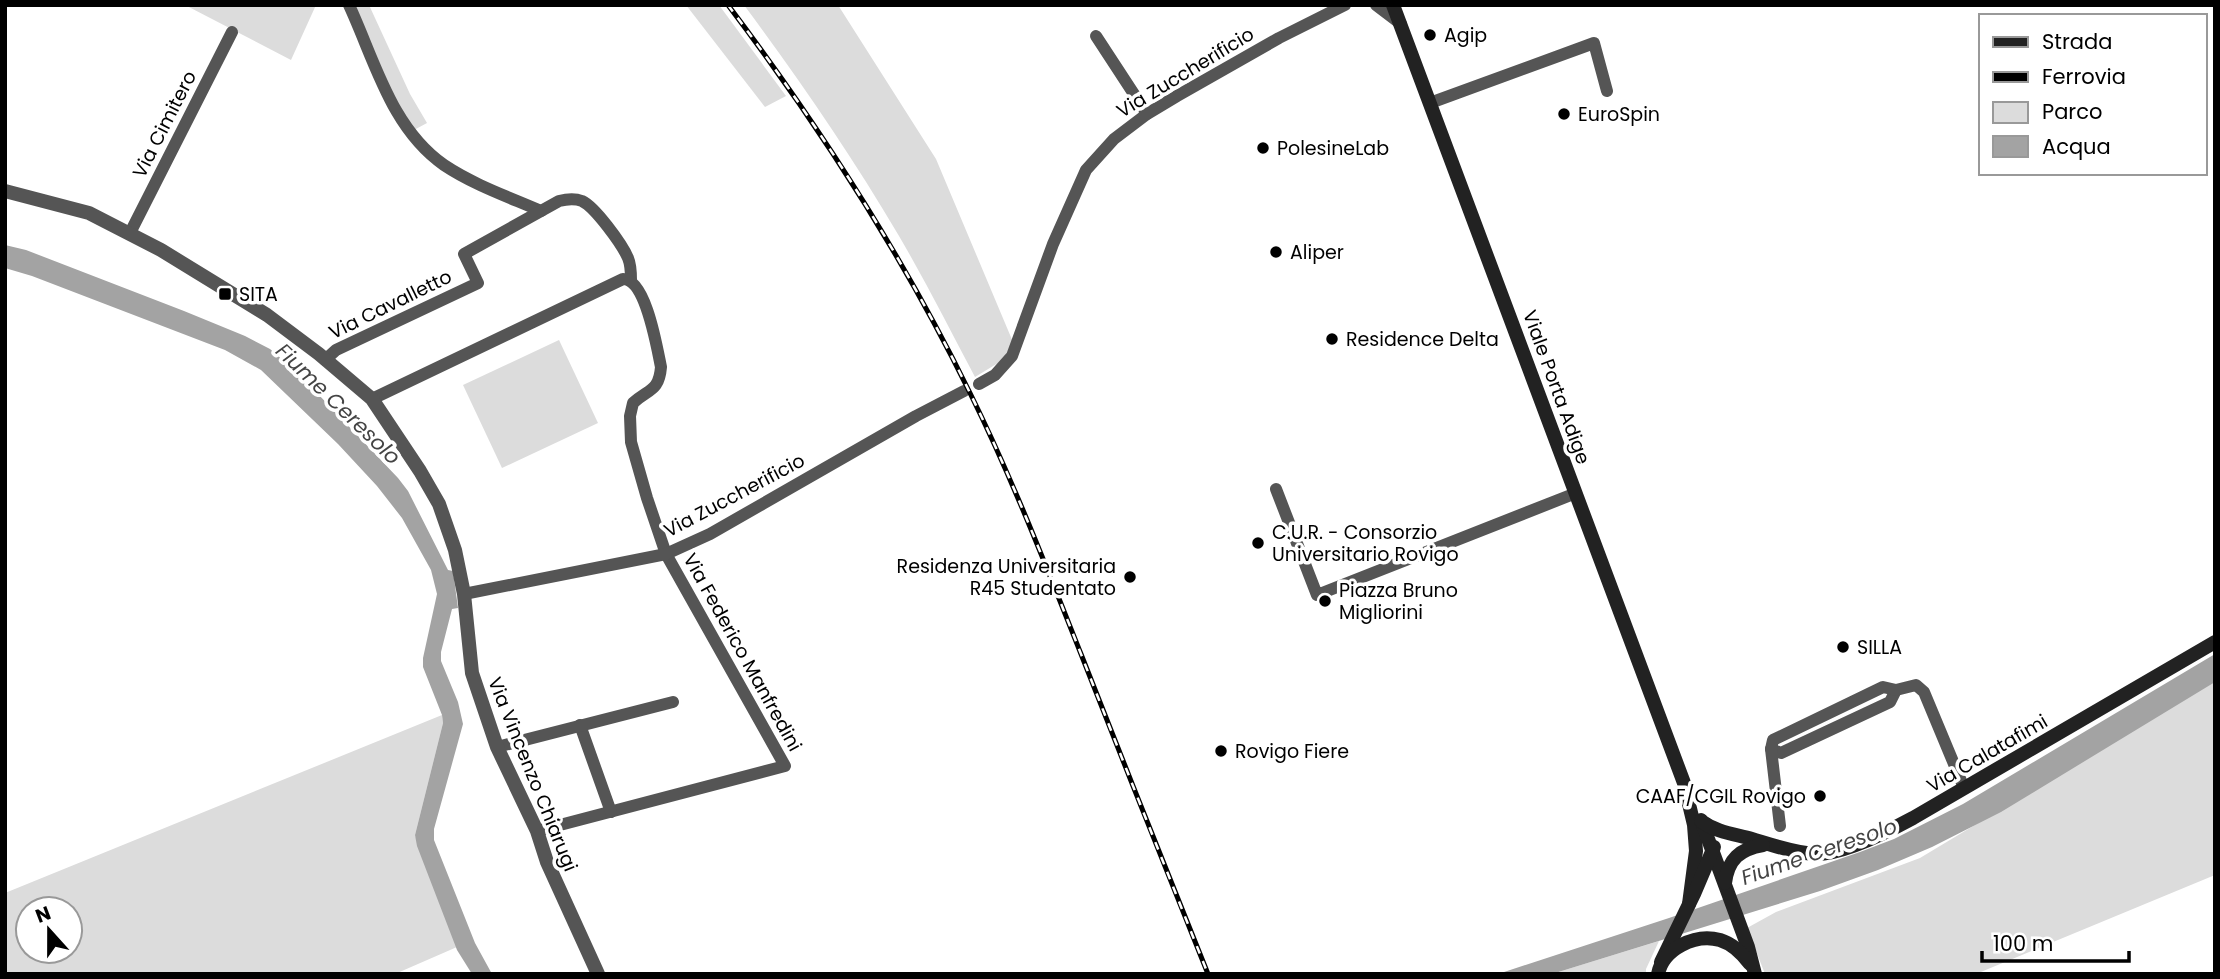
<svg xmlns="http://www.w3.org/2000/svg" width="2220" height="979" viewBox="0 0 2220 979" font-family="Poppins,sans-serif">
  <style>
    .green { fill: #dcdcdc; fill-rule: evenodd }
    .water { fill: #a3a3a3 }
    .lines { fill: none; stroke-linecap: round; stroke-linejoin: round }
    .minor { stroke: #555; stroke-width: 12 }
    .tertiary { stroke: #555; stroke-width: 14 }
    .secondary { stroke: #222; stroke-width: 14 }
    .rail-casing { stroke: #000; stroke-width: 5 }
    .rail { stroke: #fff; stroke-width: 2.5; stroke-dasharray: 8; stroke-linecap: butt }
    .poi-dot { fill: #000; stroke: #fff; stroke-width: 2.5 }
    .labels { text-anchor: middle; stroke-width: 7; stroke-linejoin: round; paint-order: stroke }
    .poi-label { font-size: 19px; fill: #000; stroke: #fff; text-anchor: start }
    .street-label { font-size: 19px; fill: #000; stroke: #fff }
    .water-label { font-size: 21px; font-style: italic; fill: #444; stroke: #fff }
  </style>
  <rect width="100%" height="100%" fill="#fff"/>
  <!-- green -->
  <g class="green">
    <path d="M 185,5 L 316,5 L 291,60 Z"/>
    <path d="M 348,5 L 369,5 L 410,94 L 427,123 L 414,130 L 396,105 Z"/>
    <path d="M 686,5 L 719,5 L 786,96 L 765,107 Z"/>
    <path d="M 744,5 L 838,5 L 936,159 L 1013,342 L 1003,360 L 975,377 C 950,330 926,282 899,236 C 852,156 799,79 744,5 Z"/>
    <path d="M 559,340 L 598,423 L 502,468 L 463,385 Z"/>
    <path d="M 2215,681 L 2215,875 L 1976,974 L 1765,974 L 1747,928 L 1776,912 L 1920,858 Z"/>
    <path d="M 442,715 L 443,723 L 415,835 L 457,947 L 395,974 L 5,974 L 5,893 ZM 28,909 L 70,909 L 70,951 L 28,951 Z"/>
    <path d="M 1659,941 L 1646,969 L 1646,974 L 1552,974 Z"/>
  </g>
  <!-- water -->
  <g class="water">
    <path d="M 5,245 L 26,250 L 184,311 L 245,336 L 270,349 L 298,373 L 398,478 L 408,491 L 448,570 L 453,571 L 458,608 L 452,609 L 441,652 L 441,661 L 458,702 L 463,724 L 434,829 L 434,840 L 475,943 L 492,974 L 472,974 L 457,950 L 417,846 L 415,835 L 443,723 L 442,715 L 423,667 L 423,658 L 437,594 L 431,570 L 402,518 L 377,486 L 338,444 L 261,370 L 225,350 L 32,276 L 5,268 Z"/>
    <path d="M 2215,654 L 2215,682 L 2001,812 L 1932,847 L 1878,870 L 1820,891 L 1552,974 L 1498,974 L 1669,918 L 1860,852 L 1894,839 L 1963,804 Z"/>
  </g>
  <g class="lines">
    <!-- minor -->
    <g class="minor">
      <path d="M 349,5 C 375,61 391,128 444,165 C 474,185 509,197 541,211"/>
      <path d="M 1376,5 L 1401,24"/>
      <path d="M 1096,36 L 1147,114"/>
      <path d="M 1430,103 L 1594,43 L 1607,91"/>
      <path d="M 130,233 L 232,32"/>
      <path d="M 325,360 L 336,350 L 478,283 L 464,254 L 559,201 C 567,199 574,198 582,201 C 595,207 622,244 628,258 C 631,265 631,273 631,280"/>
      <path d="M 979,384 L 995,375 L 1012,356 L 1053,244 L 1086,170 L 1114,139 L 1147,114 L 1177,96 L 1279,38 L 1345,5"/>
      <path d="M 372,399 L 623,279 C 646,279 657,348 661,367 C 659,392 648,389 633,403 L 630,416 L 631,442 L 647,498 L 666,554 L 785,766 L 537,831"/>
      <path d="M 1276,489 L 1317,595 L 1576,493"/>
      <path d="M 464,594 L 666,554 L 710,534 L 916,416 L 964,391"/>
      <path d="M 580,725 L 611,812"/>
      <path d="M 497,747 L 673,702"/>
      <path d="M 1771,749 L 1781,753 L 1890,702 L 1896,690"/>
      <path d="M 1780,826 L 1771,749 L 1773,740 L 1883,687 L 1896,690 L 1916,685 L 1924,692 L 1964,788"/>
    </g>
    <!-- tertiary -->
    <path class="tertiary" d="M 5,191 L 89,213 L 161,250 L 267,315 L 319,354 L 372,399 L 420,471 L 439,504 L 455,550 L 464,594 L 472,673 L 497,747 L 537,831 L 547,862 L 598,974"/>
    <!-- secondary -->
    <g class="secondary">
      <path d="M 1393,5 L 1684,783 L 1694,825 L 1696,851 L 1689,904"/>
      <path d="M 1701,820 L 1748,947 L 1755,974"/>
      <path d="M 1701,821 C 1716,832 1734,834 1752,839 C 1772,845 1795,853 1816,854 C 1843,854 1889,831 1913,818 L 2215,642"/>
      <path d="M 1725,883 C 1728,859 1740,849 1763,845"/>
      <path d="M 1661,962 L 1694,894 L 1714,847"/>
      <path d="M 1658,974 C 1663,949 1695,933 1720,940 C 1733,944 1742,953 1750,964"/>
    </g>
    <defs>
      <path id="rail" d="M 728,5 C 820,127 903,256 970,393 C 1012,478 1046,566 1081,654 C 1123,761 1165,867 1208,974"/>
    </defs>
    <!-- rail casing -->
    <use href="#rail" class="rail-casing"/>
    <!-- rail -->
    <use href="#rail" class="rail"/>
  </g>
  <!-- markers -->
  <g class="poi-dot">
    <circle cx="1430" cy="35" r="7"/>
    <circle cx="1564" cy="114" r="7"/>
    <circle cx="1263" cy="148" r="7"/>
    <circle cx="1276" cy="252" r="7"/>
    <rect x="218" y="287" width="14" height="14" rx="3.5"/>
    <circle cx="1332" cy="339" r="7"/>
    <circle cx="1258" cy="543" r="7"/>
    <circle cx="1130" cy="577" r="7"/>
    <circle cx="1325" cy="601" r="7"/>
    <circle cx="1843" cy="647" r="7"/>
    <circle cx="1221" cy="751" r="7"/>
    <circle cx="1820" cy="796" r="7"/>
  </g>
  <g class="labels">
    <!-- poi labels -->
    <g class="poi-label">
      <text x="1444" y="42">Agip</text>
      <text x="1578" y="121">EuroSpin</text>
      <text x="1277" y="155">PolesineLab</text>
      <text x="1290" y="259">Aliper</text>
      <text x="239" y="301">SITA</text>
      <text x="1346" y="346">Residence Delta</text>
      <text x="1272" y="539">C.U.R. - Consorzio<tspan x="1272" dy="22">Universitario Rovigo</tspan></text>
      <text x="1116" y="573" text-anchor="end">Residenza Universitaria<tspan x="1116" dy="22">R45 Studentato</tspan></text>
      <text x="1339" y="597">Piazza Bruno<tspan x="1339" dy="22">Migliorini</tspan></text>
      <text x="1857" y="654">SILLA</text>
      <text x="1235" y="758">Rovigo Fiere</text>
      <text x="1806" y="803" text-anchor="end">CAAF/CGIL Rovigo</text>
    </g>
    <!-- street labels -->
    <g class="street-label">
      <text transform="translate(1185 72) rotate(-31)" y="7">Via Zuccherificio</text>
      <text transform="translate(164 124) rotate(-63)" y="7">Via Cimitero</text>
      <text transform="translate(390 304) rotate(-26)" y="7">Via Cavalletto</text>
      <text transform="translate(1557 387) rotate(70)" y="7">Viale Porta Adige</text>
      <text transform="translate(734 495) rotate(-28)" y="7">Via Zuccherificio</text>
      <text transform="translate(743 652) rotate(61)" y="7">Via Federico Manfredini</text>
      <text transform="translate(1987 753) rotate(-30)" y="7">Via Calatafimi</text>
      <text transform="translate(533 774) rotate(68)" y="7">Via Vincenzo Chiarugi</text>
    </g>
    <!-- water labels -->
    <g class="water-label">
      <text transform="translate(338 404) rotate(44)" y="7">Fiume Ceresolo</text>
      <text transform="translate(1819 852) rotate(-19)" y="7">Fiume Ceresolo</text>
    </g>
  </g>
  <!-- border -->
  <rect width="2220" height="979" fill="none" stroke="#000000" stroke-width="14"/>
  <!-- legend -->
  <rect x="1979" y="14" width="228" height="161" fill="#ffffff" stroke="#999999" stroke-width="2"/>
  <rect x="1993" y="37" width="35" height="10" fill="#222222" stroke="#999999" stroke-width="2"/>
  <text x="2042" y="49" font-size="21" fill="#000000">Strada</text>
  <rect x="1993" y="72" width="35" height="10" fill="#000000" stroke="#999999" stroke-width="2"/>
  <text x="2042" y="84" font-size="21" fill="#000000">Ferrovia</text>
  <rect x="1993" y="102" width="35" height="21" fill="#dcdcdc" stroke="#999999" stroke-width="2"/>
  <text x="2042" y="119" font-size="21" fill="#000000">Parco</text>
  <rect x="1993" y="136" width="35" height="21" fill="#a3a3a3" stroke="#999999" stroke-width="2"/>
  <text x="2042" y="154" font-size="21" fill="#000000">Acqua</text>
  <!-- north arrow -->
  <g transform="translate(49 930) rotate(339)"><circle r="33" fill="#ffffff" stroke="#999999" stroke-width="2"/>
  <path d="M0-5L12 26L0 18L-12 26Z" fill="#000000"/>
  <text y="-10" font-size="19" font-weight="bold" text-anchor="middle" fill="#000000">N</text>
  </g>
  <!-- scale -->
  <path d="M1982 951v10h147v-10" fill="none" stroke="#000000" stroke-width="3.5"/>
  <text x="1993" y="951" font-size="21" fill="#000000" stroke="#ffffff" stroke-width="5" paint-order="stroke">100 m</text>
</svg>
